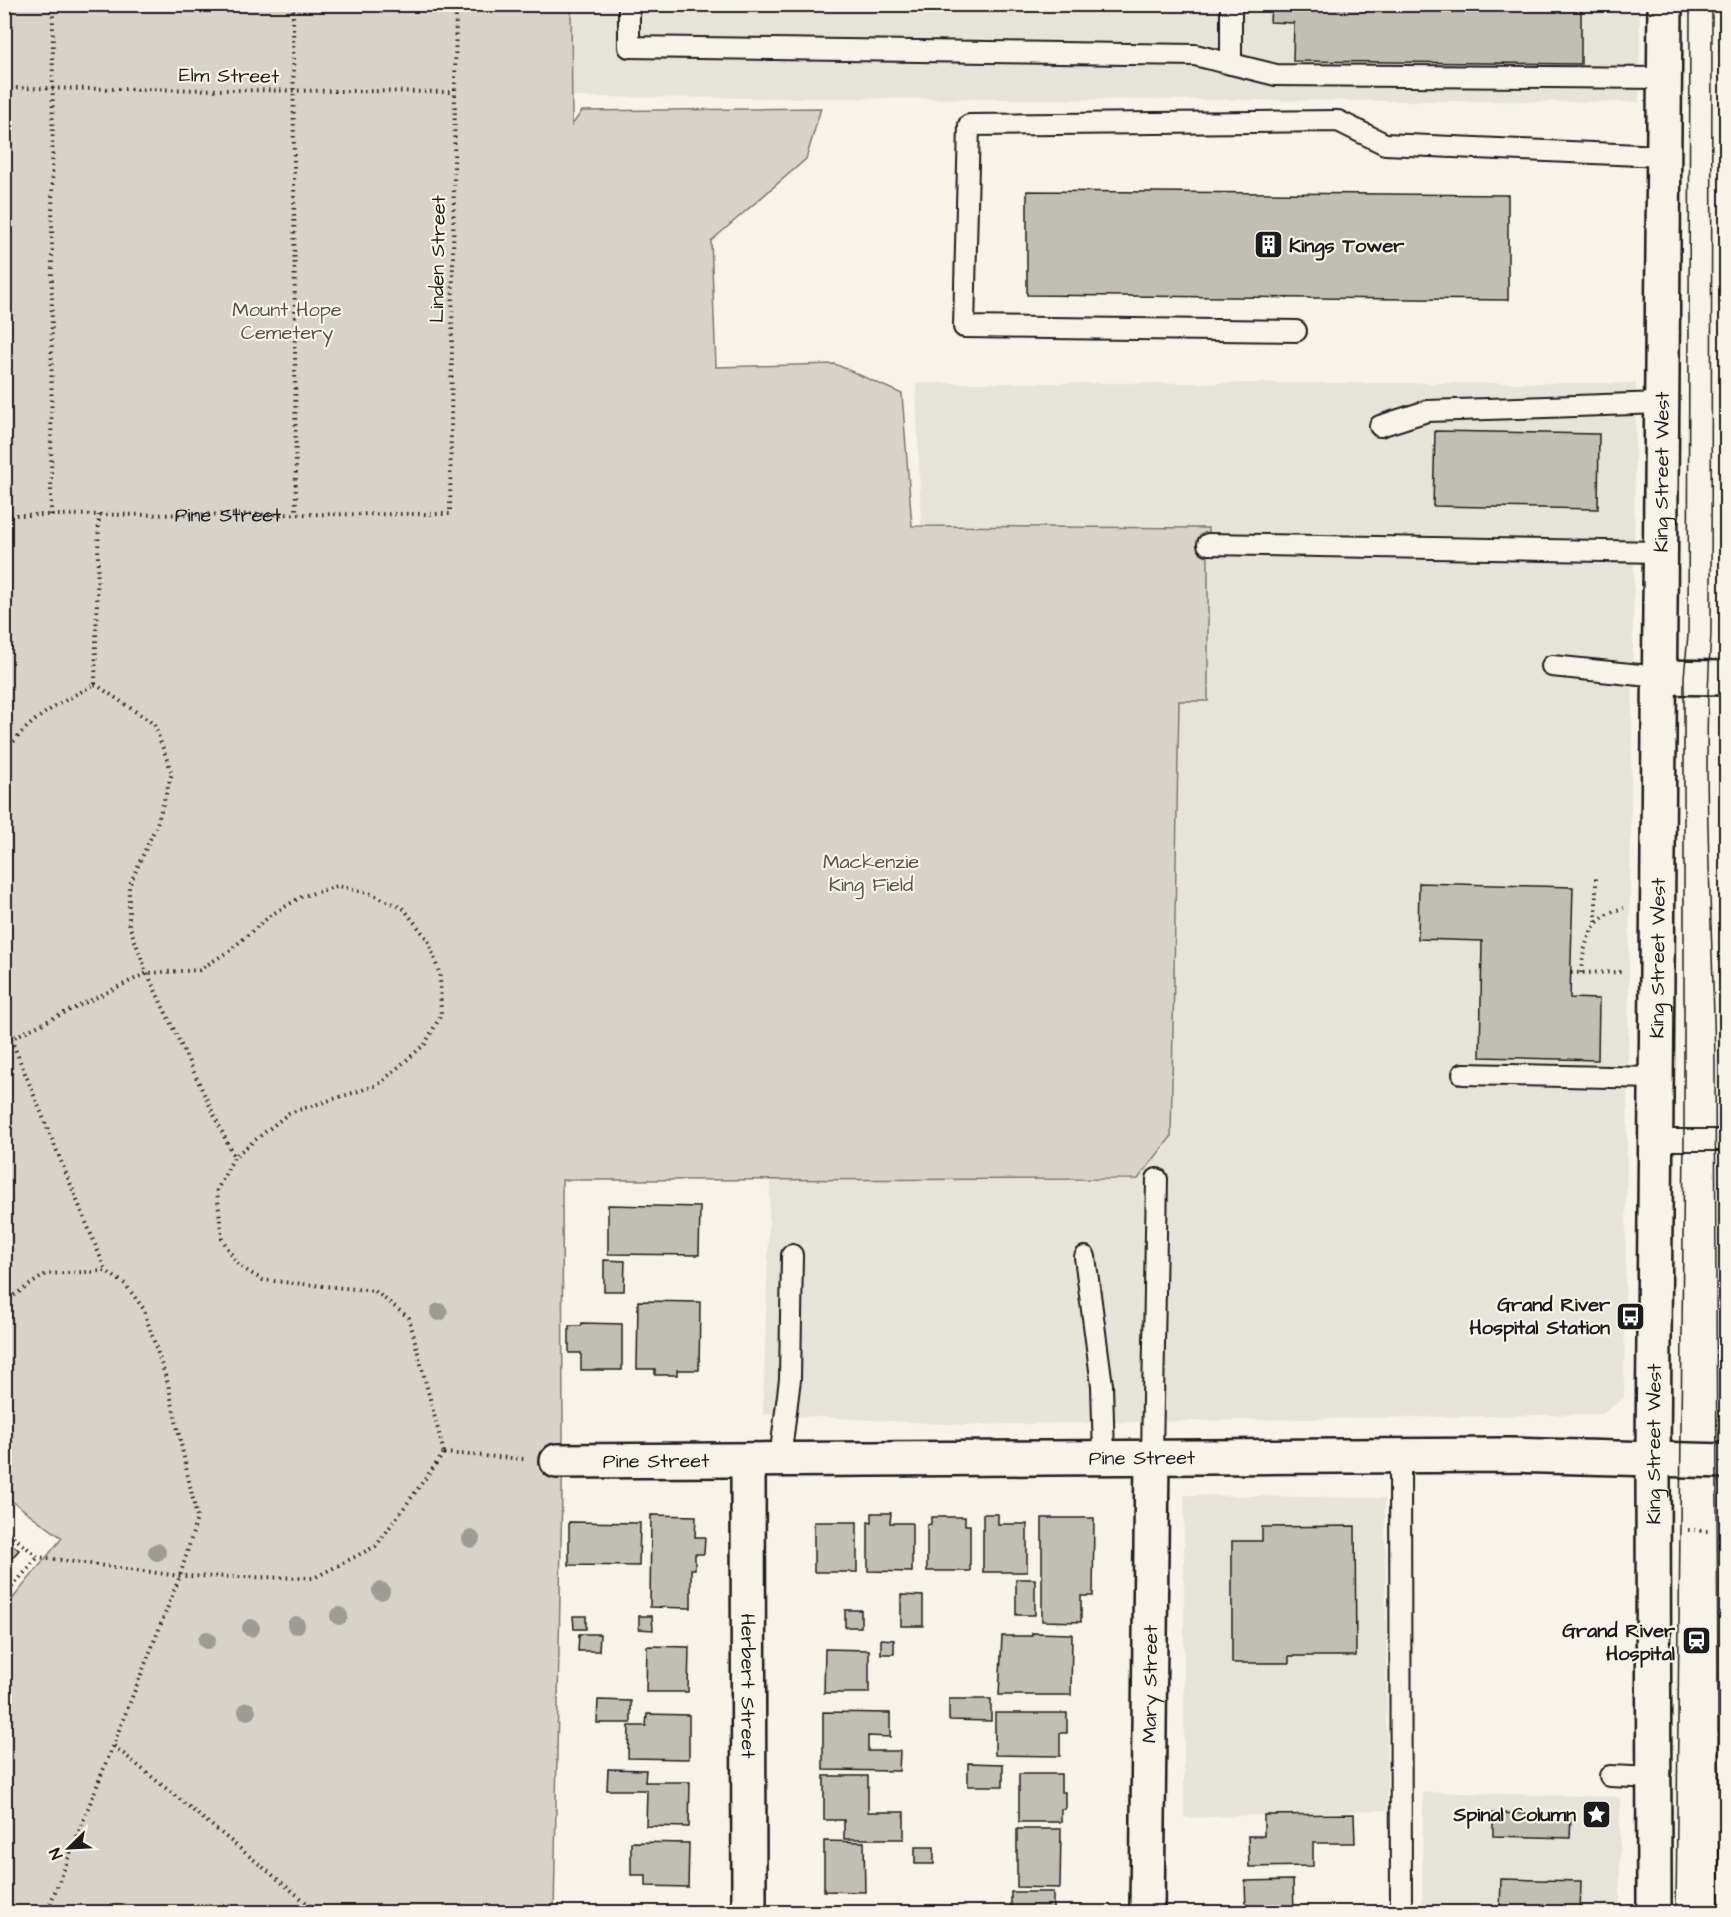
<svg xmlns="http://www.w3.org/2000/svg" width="1731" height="1917" viewBox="0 0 1731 1917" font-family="'Architects Daughter',sans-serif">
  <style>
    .built { fill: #e6e3d9 }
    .green { fill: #d7d3cb; stroke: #7a7874; stroke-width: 1.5 }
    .building { fill: #c0beb5; stroke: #1c1c1c; stroke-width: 1.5 }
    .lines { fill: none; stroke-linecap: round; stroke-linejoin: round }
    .lane-casing { stroke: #1c1c1c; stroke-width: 24 }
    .street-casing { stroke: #1c1c1c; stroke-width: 38 }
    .secondary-casing { stroke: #1c1c1c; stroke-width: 38 }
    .path { stroke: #1c1c1c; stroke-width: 4; stroke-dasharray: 1.5 4.5; stroke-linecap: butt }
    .lane { stroke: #f7f3e8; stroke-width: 20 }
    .street { stroke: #f7f3e8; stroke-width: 33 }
    .secondary { stroke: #f7f3e8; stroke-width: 33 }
    .tram { stroke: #1c1c1c; stroke-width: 1.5 }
    .tree { fill: #9d9b95 }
    .labels { text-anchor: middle; stroke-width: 4.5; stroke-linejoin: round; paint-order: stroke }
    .street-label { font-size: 20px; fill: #1c1c1c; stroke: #f7f3e8 }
    .poi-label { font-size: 20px; font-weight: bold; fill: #1c1c1c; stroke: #f7f3e8; text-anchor: end }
    .park-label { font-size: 20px; fill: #545351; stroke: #f7f3e8 }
  </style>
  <rect width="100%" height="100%" fill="#f7f3e8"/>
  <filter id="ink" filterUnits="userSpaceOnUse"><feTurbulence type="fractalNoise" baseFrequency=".0167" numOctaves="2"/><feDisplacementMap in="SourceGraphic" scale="12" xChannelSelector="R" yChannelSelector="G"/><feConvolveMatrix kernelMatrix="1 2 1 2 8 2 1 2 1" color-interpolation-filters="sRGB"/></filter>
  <g filter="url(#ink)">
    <!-- built -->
    <g class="built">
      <path d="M 571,5 L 1640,5 L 1639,102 L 572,97 Z"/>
      <path d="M 916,383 L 1636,383 L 1624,1398 L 1602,1414 L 964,1425 L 763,1414 L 770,1180 L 1137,1179 L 1179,701 L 1208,700 L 1208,528 L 921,526 Z"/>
      <path d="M 1184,1495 L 1385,1498 L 1387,1810 L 1184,1818 Z"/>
      <path d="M 1423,1792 L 1620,1797 L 1620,1912 L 1422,1912 Z"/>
    </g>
    <!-- green -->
    <path class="green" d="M 5,5 L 571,5 L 572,125 L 582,111 L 821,108 L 806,159 L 711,241 L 716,367 L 835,364 L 902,394 L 912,526 L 1208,528 L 1208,701 L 1179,701 L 1171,1137 L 1138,1179 L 562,1180 L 563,1437 L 554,1912 L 5,1912 L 5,1608 L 62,1538 L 4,1495 Z"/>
    <!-- building -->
    <g class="building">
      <path d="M 1271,4 L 1581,4 L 1581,64 L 1293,61 L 1294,23 L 1270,22 Z"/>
      <path d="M 1027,191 L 1508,195 L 1508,300 L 1027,295 Z"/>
      <path d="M 1435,431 L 1599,434 L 1598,509 L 1433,506 Z"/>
      <path d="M 1419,883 L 1573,887 L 1570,998 L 1599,999 L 1598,1060 L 1480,1057 L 1482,941 L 1418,939 Z"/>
      <path d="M 608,1205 L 700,1207 L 699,1255 L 608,1254 Z"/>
      <path d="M 604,1260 L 625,1261 L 624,1291 L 604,1291 Z"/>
      <path d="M 638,1301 L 700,1302 L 699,1370 L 677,1370 L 677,1375 L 655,1375 L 655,1369 L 637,1369 Z"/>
      <path d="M 582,1323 L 622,1324 L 622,1370 L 581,1370 L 581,1353 L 569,1353 L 569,1326 L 581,1326 Z"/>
      <path d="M 872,1513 L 891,1513 L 890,1523 L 912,1523 L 912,1572 L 868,1571 L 868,1522 L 872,1523 Z"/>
      <path d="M 983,1514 L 998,1514 L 998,1524 L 1027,1524 L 1027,1572 L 983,1572 Z"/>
      <path d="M 651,1515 L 696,1516 L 695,1537 L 705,1537 L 704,1554 L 695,1554 L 695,1569 L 691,1569 L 691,1608 L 650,1607 Z"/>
      <path d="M 931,1517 L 965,1517 L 965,1525 L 970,1525 L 970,1571 L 927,1571 L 927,1525 L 931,1524 Z"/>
      <path d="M 1042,1518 L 1094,1518 L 1093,1596 L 1081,1596 L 1081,1622 L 1042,1621 Z"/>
      <path d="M 569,1522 L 640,1523 L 639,1566 L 569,1565 Z"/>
      <rect x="814" y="1522" width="43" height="50"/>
      <path d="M 1355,1526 L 1356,1656 L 1289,1656 L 1289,1663 L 1232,1663 L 1232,1541 L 1262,1541 L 1262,1527 Z"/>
      <path d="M 4,1538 L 19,1550 L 4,1567 Z"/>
      <rect x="1016" y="1579" width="19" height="36"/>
      <path d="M 901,1595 L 923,1596 L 923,1626 L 901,1626 Z"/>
      <rect x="845" y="1610" width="16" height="17"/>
      <path d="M 573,1616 L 586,1616 L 586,1629 L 574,1629 Z"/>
      <path d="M 639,1616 L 652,1616 L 653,1630 L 639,1629 Z"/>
      <path d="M 1032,1633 L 1072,1634 L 1071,1695 L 999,1695 L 1002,1636 L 1032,1636 Z"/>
      <path d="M 579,1634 L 600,1634 L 599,1651 L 578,1651 Z"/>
      <path d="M 881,1639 L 894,1640 L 894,1654 L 881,1654 Z"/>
      <path d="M 647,1646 L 689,1647 L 688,1692 L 646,1692 Z"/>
      <path d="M 825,1649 L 869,1650 L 869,1693 L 824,1693 Z"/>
      <path d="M 949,1699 L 991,1699 L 991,1721 L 949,1720 Z"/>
      <path d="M 598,1700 L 631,1701 L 631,1723 L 597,1723 Z"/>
      <path d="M 823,1712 L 890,1713 L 890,1737 L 868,1736 L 868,1751 L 900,1751 L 899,1771 L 823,1770 Z"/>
      <path d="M 995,1713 L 1067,1713 L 1067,1733 L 1060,1733 L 1060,1756 L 995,1755 Z"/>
      <path d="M 647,1714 L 689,1715 L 689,1759 L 628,1758 L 629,1726 L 646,1726 Z"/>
      <path d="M 968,1763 L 1003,1764 L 1003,1786 L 968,1786 Z"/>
      <path d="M 608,1769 L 646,1770 L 645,1782 L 690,1782 L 689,1827 L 646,1826 L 647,1790 L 607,1790 Z"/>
      <path d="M 1019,1774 L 1061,1774 L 1061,1792 L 1065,1792 L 1065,1809 L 1061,1809 L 1061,1822 L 1019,1822 Z"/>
      <path d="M 824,1776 L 868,1776 L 868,1812 L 904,1812 L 904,1839 L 844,1839 L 844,1820 L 824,1820 Z"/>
      <path d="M 1493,1813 L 1571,1815 L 1570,1838 L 1493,1836 Z"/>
      <path d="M 1354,1814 L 1355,1843 L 1313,1843 L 1313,1866 L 1249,1867 L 1248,1836 L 1264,1836 L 1264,1815 Z"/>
      <path d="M 1017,1829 L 1061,1829 L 1060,1888 L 1017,1887 Z"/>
      <path d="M 824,1841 L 864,1842 L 865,1892 L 824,1891 Z"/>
      <path d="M 631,1842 L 689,1843 L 688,1887 L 646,1886 L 646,1875 L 631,1875 Z"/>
      <rect x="915" y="1847" width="19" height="17"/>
      <path d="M 1501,1879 L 1581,1881 L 1580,1912 L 1500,1912 Z"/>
      <path d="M 1293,1880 L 1294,1912 L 1246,1912 L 1245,1881 Z"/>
      <path d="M 1011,1892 L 1053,1892 L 1053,1912 L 1064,1912 L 990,1912 L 1011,1912 Z"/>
    </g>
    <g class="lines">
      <defs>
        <g id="lane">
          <path d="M 629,4 L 629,47 L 1195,55 L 1276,75 L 1663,78"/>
          <path d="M 1231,64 L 1231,4"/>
          <path d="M 1296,331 L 964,327 L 969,125 L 1338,121 L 1385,144 L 1663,156"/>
          <path d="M 1380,426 L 1427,411 L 1662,403"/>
          <path d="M 1208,544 L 1662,552"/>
          <path d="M 1552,666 L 1659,677"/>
          <path d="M 1463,1074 L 1656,1078"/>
          <path d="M 1656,1140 L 1726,1140"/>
          <path d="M 1085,1257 L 1102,1385 L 1104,1456"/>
          <path d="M 1152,1455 L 1157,1179"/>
          <path d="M 1400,1455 L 1401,1912"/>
          <path d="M 780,1459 L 790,1379 L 792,1255"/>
          <path d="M 1610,1776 L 1654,1778"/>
        </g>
        <g id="street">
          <path d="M 1659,677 L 1726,678"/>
          <path id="s2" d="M 748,1460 L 749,1912"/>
          <path id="s3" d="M 557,1461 L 1511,1455 L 1726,1461"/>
          <path id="s4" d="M 1147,1912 L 1152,1455"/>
        </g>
        <g id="secondary">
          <path id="s5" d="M 1654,1912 L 1653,1458 L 1665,4"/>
        </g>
      </defs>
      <!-- lane casing -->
      <use href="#lane" class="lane-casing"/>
      <!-- street casing -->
      <use href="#street" class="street-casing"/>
      <!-- secondary casing -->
      <use href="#secondary" class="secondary-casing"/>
      <!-- path -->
      <g class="path">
        <path d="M 293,4 L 296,514"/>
        <path d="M 4,88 L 454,92"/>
        <path id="s1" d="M 4,515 L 450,514 L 456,4"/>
        <path d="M 51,515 L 53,4"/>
        <path d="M 95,684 L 154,724 L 172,773 L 157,824 L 129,886 L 129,925 L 147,973 L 234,1157"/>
        <path d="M 95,684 L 99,515"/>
        <path d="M 4,757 C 23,720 61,703 95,684"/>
        <path d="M 1596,922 L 1596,875"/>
        <path d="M 1571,973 L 1624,972"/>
        <path d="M 1581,973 C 1584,942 1590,916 1624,908"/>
        <path d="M 11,1039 L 106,1271"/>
        <path d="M 4,1042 L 147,973 L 199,970 L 229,951 L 271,915 L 303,896 L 338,886 L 372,894 L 404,909 L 428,940 L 440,975 L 441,1015 L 425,1044 L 378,1085 L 289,1113 L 234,1157 L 217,1190 L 222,1239 L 239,1266 L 263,1280 L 375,1291 L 409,1318 L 444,1453"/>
        <path d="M 4,1302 L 46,1274 L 106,1271 L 125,1284 L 143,1308 L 168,1384 L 197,1518 L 180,1576 L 47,1912"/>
        <path d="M 444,1453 L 524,1459"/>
        <path d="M 4,1529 L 38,1557 L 180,1576 L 314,1578 L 376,1546 L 444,1453"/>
        <path d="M 1688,1530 L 1708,1531"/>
        <path d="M 4,1596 L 38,1557"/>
        <path d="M 114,1746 L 318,1912"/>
      </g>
      <!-- lane -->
      <use href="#lane" class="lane"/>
      <!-- street -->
      <use href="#street" class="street"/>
      <!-- secondary -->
      <use href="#secondary" class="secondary"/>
      <!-- tram -->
      <g class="tram">
        <path d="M 1712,4 L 1711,634 C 1701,777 1713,921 1715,1064 C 1718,1347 1720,1630 1719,1912"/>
        <path d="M 1676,1912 L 1684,1139 L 1684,677 L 1688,635 L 1690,4"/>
      </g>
    </g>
    <!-- trees -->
    <g class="tree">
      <circle cx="439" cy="1312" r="9"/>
      <circle cx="471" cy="1539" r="9"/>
      <circle cx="157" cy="1552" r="9"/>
      <circle cx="381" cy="1591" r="9"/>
      <circle cx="339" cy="1616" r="9"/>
      <circle cx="296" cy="1625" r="9"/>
      <circle cx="251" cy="1628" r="9"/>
      <circle cx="207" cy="1640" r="9"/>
      <circle cx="247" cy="1711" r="9"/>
    </g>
  </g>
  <!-- icons -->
  <defs>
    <symbol id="building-square" viewBox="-11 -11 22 22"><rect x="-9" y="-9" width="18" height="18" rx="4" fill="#1c1c1c" stroke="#f7f3e8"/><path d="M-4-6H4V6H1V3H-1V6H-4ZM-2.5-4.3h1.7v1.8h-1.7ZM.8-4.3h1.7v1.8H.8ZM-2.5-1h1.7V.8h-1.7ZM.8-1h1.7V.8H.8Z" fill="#fff"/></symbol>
    <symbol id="bus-square" viewBox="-11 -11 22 22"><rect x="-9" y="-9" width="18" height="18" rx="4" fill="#1c1c1c" stroke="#f7f3e8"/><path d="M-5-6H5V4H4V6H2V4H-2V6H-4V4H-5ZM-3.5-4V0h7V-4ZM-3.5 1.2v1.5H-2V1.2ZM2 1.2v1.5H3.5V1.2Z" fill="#fff"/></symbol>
    <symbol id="station-square" viewBox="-11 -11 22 22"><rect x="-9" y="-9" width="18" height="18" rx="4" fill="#1c1c1c" stroke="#f7f3e8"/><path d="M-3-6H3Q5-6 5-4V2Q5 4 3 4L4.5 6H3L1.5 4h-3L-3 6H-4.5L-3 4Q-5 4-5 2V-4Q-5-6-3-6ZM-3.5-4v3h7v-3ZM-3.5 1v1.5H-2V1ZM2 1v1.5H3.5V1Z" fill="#fff"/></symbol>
    <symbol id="sight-square" viewBox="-11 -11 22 22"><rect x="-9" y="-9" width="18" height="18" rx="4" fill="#1c1c1c" stroke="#f7f3e8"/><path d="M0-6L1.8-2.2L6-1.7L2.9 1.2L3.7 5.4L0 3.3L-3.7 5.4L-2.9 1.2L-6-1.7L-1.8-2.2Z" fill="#fff"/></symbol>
  </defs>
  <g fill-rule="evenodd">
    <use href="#building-square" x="1252" y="228" width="33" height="33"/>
    <use href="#bus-square" x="1614" y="1300" width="33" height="33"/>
    <use href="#station-square" x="1680" y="1624" width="33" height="33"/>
    <use href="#sight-square" x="1580" y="1798" width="33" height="33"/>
  </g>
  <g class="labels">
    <!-- street labels -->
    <g class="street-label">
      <text transform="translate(229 75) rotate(1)" y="7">Elm Street</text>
      <text transform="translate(437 259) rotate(-89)" y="7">Linden Street</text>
      <text dy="7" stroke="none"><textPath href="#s5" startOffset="1440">King Street West</textPath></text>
      <text dy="7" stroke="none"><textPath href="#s1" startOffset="224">Pine Street</textPath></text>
      <text dy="7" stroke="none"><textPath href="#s5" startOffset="954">King Street West</textPath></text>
      <text dy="7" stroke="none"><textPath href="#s5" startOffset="468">King Street West</textPath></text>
      <text dy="7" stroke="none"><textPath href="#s3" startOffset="585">Pine Street</textPath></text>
      <text dy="7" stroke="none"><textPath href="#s3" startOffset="99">Pine Street</textPath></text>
      <text dy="7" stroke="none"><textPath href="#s4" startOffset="228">Mary Street</textPath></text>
      <text dy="7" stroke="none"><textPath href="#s2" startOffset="226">Herbert Street</textPath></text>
    </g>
    <!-- poi labels -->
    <g class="poi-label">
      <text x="1289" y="252" text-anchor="start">Kings Tower</text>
      <text x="1610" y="1311">Grand River<tspan x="1610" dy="23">Hospital Station</tspan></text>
      <text x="1675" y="1637">Grand River<tspan x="1675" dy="23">Hospital</tspan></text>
      <text x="1576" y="1821">Spinal Column</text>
    </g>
    <!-- park labels -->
    <g class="park-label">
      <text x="287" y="316">Mount Hope<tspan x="287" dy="23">Cemetery</tspan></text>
      <text x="871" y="868">Mackenzie<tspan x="871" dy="23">King Field</tspan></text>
    </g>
  </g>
  <!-- margin -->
  <rect width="1731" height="1917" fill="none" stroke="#f7f3e8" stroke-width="24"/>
  <rect x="12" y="12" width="1707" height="1893" fill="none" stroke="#1c1c1c" stroke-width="2" filter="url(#ink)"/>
  <!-- north arrow -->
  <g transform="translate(69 1848) rotate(246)" stroke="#f7f3e8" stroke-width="4.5" paint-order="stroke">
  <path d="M0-4.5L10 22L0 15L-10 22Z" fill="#1c1c1c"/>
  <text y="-9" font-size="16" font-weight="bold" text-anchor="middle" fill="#1c1c1c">N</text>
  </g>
</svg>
